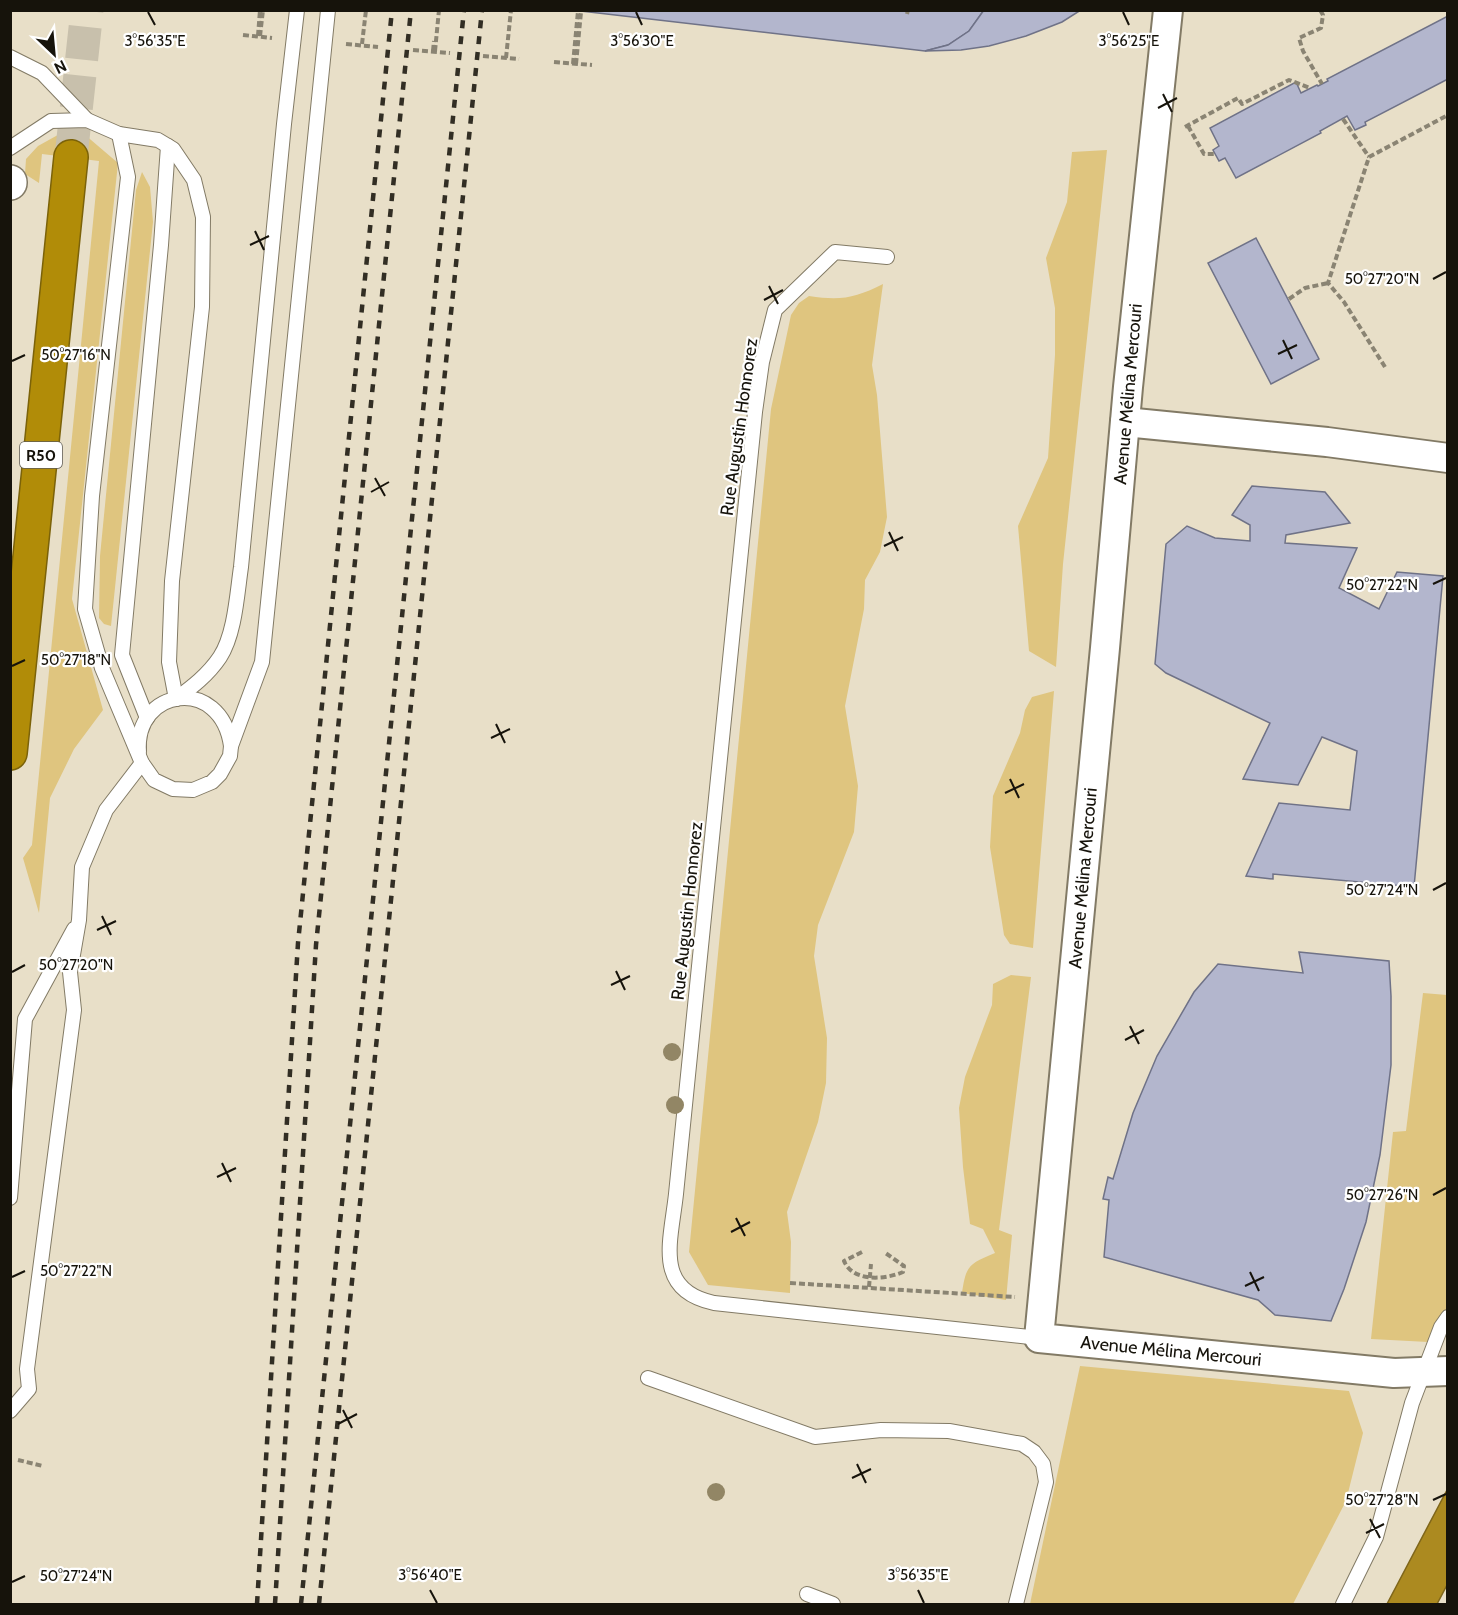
<svg xmlns="http://www.w3.org/2000/svg" width="1458" height="1615" viewBox="0 0 1458 1615" font-family="Cabin,sans-serif">
  <style>
    .green { fill: #dfc57f }
    .water { fill: #ac8a20; stroke: #7f661a; stroke-width: 1.5 }
    .building { fill: #b3b6cd; stroke: #6f7287; stroke-width: 1.5 }
    .lines { fill: none; stroke-linecap: round; stroke-linejoin: round }
    .highway-tunnel { stroke: #c8c0ac; stroke-width: 33; stroke-dasharray: 33 16; stroke-linecap: butt }
    .lane-casing { stroke: #827a65; stroke-width: 16 }
    .street-casing { stroke: #827a65; stroke-width: 32 }
    .secondary-casing { stroke: #827a65; stroke-width: 36 }
    .highway-casing { stroke: #7b6209; stroke-width: 36 }
    .path { stroke: #8a8473; stroke-width: 4; stroke-dasharray: 6 3; stroke-linecap: butt }
    .lane { stroke: #fff; stroke-width: 14 }
    .street { stroke: #fff; stroke-width: 28 }
    .secondary { stroke: #fff; stroke-width: 33 }
    .highway { stroke: #b18c08; stroke-width: 33 }
    .rail { stroke: #322e24; stroke-width: 4.5; stroke-dasharray: 8 8; stroke-linecap: butt }
    .tree { fill: #928665 }
    .ticks { fill: none; stroke: #16130b; stroke-width: 2 }
    .labels { text-anchor: middle; stroke-width: 4.5; stroke-linejoin: round; paint-order: stroke }
    .shield { fill: #fff; stroke: #5c5a54; stroke-width: 1.5 }
    .shield-label { font-size: 16px; font-weight: bold; fill: #16130b }
    .street-label { font-size: 18px; fill: #16130b; stroke: #fff }
    .ticks-label { font-size: 15px; text-anchor: middle; fill: #16130b; stroke: #fff; stroke-width: 4.5; stroke-linejoin: round; paint-order: stroke }
  </style>
  <rect width="100%" height="100%" fill="#e8dfc8"/>
  <!-- green -->
  <g class="green">
    <path d="M 65,131 L 84,134 L 118,163 L 72,599 L 103,710 L 74,749 L 50,798 L 39,913 L 23,858 L 32,845 L 99,161 L 42,154 L 39,183 L 25,174 L 26,159 L 38,146 Z"/>
    <path d="M 1107,150 L 1063,564 L 1056,667 L 1029,651 L 1018,526 L 1048,458 L 1055,355 L 1055,308 L 1046,258 L 1067,202 L 1072,152 Z"/>
    <path d="M 142,172 L 150,187 L 153,222 L 111,626 L 104,624 L 99,618 L 100,556 L 136,190 Z"/>
    <path d="M 883,284 L 872,365 L 877,395 L 887,517 L 880,552 L 865,580 L 864,609 L 845,706 L 858,786 L 854,832 L 818,925 L 814,956 L 827,1038 L 826,1083 L 818,1122 L 787,1212 L 791,1242 L 790,1293 L 708,1285 L 689,1252 L 771,409 L 791,315 L 799,303 L 809,296 C 841,301 855,298 883,284 Z"/>
    <path d="M 1054,691 L 1033,948 L 1010,944 L 1004,935 L 990,847 L 993,796 L 1020,733 L 1025,710 L 1032,697 Z"/>
    <path d="M 1011,975 L 1031,977 L 999,1230 L 1012,1235 L 1006,1300 L 962,1293 C 966,1265 969,1264 995,1253 L 983,1229 L 970,1224 L 963,1167 L 959,1108 L 965,1077 L 992,1005 L 993,984 Z"/>
    <path d="M 1423,993 L 1447,995 L 1447,1309 L 1440,1317 L 1428,1342 L 1371,1339 L 1393,1132 L 1406,1131 Z"/>
    <path d="M 1080,1366 L 1349,1391 L 1363,1433 L 1346,1501 L 1293,1604 L 1030,1604 Z"/>
  </g>
  <!-- water -->
  <path class="water" d="M 1447,1490 L 1447,1585 L 1437,1604 L 1387,1604 Z"/>
  <!-- building -->
  <g class="building">
    <path d="M 572,10 L 984,10 L 969,31 L 948,45 L 925,51 Z"/>
    <path d="M 984,10 L 1081,10 L 1062,22 L 1026,36 L 989,46 L 961,50 L 925,51 L 948,45 L 969,31 Z"/>
    <path d="M 1448,16 L 1448,79 L 1365,122 L 1366,125 L 1355,130 L 1347,116 L 1320,131 L 1321,133 L 1236,178 L 1225,158 L 1219,161 L 1213,150 L 1219,146 L 1210,128 L 1296,82 L 1301,93 L 1317,85 L 1318,86 L 1328,81 L 1327,79 Z"/>
    <path d="M 1256,238 L 1319,359 L 1271,384 L 1208,263 Z"/>
    <path d="M 1252,486 L 1325,492 L 1350,523 L 1286,535 L 1285,543 L 1357,548 L 1339,588 L 1379,609 L 1397,572 L 1443,576 L 1414,887 L 1273,874 L 1273,879 L 1246,876 L 1279,803 L 1350,810 L 1357,751 L 1322,737 L 1298,785 L 1243,779 L 1270,723 L 1166,673 L 1155,664 L 1166,544 L 1187,526 L 1215,538 L 1250,541 L 1250,525 L 1232,515 Z"/>
    <path d="M 1299,952 L 1389,961 L 1391,996 L 1391,1065 L 1380,1155 L 1366,1222 L 1344,1289 L 1331,1321 L 1275,1315 L 1258,1300 L 1104,1257 L 1109,1200 L 1103,1199 L 1108,1177 L 1113,1179 L 1133,1113 L 1157,1056 L 1194,992 L 1218,964 L 1303,973 Z"/>
  </g>
  <g class="lines">
    <!-- highway-tunnel -->
    <path class="highway-tunnel" d="M 71,157 L 87,10"/>
    <defs>
      <g id="lane">
        <path d="M 10,57 L 42,73 L 87,120"/>
        <path d="M 119,134 L 128,177 L 92,496 L 85,609 L 102,668 L 142,763 L 154,780 L 173,789 L 193,790 L 212,782 L 220,774 L 230,756 L 231,746 L 262,662 L 328,10"/>
        <path d="M 10,148 L 51,121 L 87,120 L 119,134 L 158,140 L 173,149 L 194,180 L 203,217 L 202,307 L 172,581 L 169,662 L 176,699"/>
        <path d="M 887,257 L 835,252 L 775,310 L 762,362 L 755,412 L 676,1194 C 671,1241 653,1290 714,1303 L 1039,1338"/>
        <path d="M 176,699 C 192,687 208,675 220,657 C 235,634 237,594 241,567 L 284,124 L 297,10"/>
        <path d="M 147,718 L 122,655 L 161,245 L 168,146"/>
        <path d="M 139,752 C 134,688 221,675 231,746"/>
        <path d="M 10,1198 L 25,1019 L 74,929"/>
        <path d="M 648,1378 L 815,1437 L 881,1430 L 949,1431 L 1022,1444 L 1034,1452 L 1043,1464 L 1046,1482 L 1016,1604"/>
        <path d="M 10,1411 L 29,1389 L 27,1369 L 74,1010 L 70,972 L 79,920 L 82,867 L 106,810 L 142,763"/>
        <path d="M 807,1594 L 833,1604"/>
        <path d="M 1343,1604 L 1376,1537 L 1412,1403 L 1441,1327 L 1448,1317"/>
      </g>
      <g id="street">
        <path id="s1" d="M 1168,10 L 1128,387 L 1105,648 L 1039,1338 L 1394,1373 L 1448,1371"/>
        <path d="M 1125,422 L 1327,442 L 1448,458"/>
      </g>
      <path id="secondary" d="M 10,182 L 10,183"/>
      <path id="highway" d="M 10,753 L 71,157"/>
    </defs>
    <!-- lane casing -->
    <use href="#lane" class="lane-casing"/>
    <!-- street casing -->
    <use href="#street" class="street-casing"/>
    <!-- secondary casing -->
    <use href="#secondary" class="secondary-casing"/>
    <!-- highway casing -->
    <use href="#highway" class="highway-casing"/>
    <!-- path -->
    <g class="path">
      <path d="M 1320,10 L 1323,15 L 1321,28 L 1299,38 L 1303,51 L 1322,84"/>
      <path d="M 907,14 L 908,10"/>
      <path d="M 243,35 L 272,38"/>
      <path d="M 258,36 L 260,10"/>
      <path d="M 260,36 L 263,10"/>
      <path d="M 346,44 L 378,47"/>
      <path d="M 362,44 L 366,10"/>
      <path d="M 413,50 L 450,53"/>
      <path d="M 433,51 L 434,41"/>
      <path d="M 435,51 L 439,10"/>
      <path d="M 483,56 L 519,59"/>
      <path d="M 506,58 L 511,10"/>
      <path d="M 554,62 L 592,65"/>
      <path d="M 573,64 L 578,11"/>
      <path d="M 576,64 L 581,12"/>
      <path d="M 1343,119 L 1369,157"/>
      <path d="M 1188,126 L 1204,154 L 1215,154"/>
      <path d="M 1185,127 L 1238,98 L 1242,104 L 1289,80 L 1310,88"/>
      <path d="M 1289,299 L 1305,288 L 1328,283"/>
      <path d="M 1385,367 L 1344,302 L 1328,283 L 1369,157 L 1448,115"/>
      <path d="M 862,1252 L 844,1261 C 853,1282 884,1280 903,1272 L 904,1266 L 884,1252"/>
      <path d="M 790,1283 L 1015,1297"/>
      <path d="M 869,1287 L 871,1264"/>
      <path d="M 18,1460 L 43,1466"/>
    </g>
    <!-- lane -->
    <use href="#lane" class="lane"/>
    <!-- street -->
    <use href="#street" class="street"/>
    <!-- secondary -->
    <use href="#secondary" class="secondary"/>
    <!-- highway -->
    <use href="#highway" class="highway"/>
    <!-- rail -->
    <g class="rail">
      <path d="M 257,1604 L 298,943 L 392,10"/>
      <path d="M 275,1604 L 316,945 L 411,10"/>
      <path d="M 301,1604 L 464,10"/>
      <path d="M 319,1604 L 482,10"/>
    </g>
  </g>
  <!-- trees -->
  <g class="tree">
    <circle cx="672" cy="1052" r="9"/>
    <circle cx="675" cy="1105" r="9"/>
    <circle cx="716" cy="1492" r="9"/>
  </g>
  <!-- ticks -->
  <path class="ticks" d="M 148,12 L 155,25M 636,12 L 642,25M 1123,12 L 1129,25M 1163,94 L 1172,112M 1158,108 L 1177,98M 255,231 L 264,250M 250,245 L 269,236M 1433,279 L 1446,272M 769,286 L 778,304M 764,300 L 783,290M 1283,340 L 1292,359M 1278,354 L 1297,345M 12,361 L 25,355M 375,478 L 385,496M 371,492 L 389,482M 889,532 L 898,551M 884,546 L 903,537M 1433,584 L 1446,578M 12,666 L 25,660M 496,724 L 505,743M 491,738 L 510,729M 1010,779 L 1019,798M 1005,793 L 1024,784M 1433,890 L 1446,883M 102,916 L 111,935M 97,930 L 116,921M 616,971 L 625,990M 12,972 L 25,965M 611,985 L 630,976M 1130,1026 L 1139,1044M 1125,1040 L 1144,1030M 222,1163 L 231,1182M 217,1177 L 236,1168M 1433,1195 L 1446,1188M 736,1218 L 745,1236M 731,1232 L 750,1222M 1250,1272 L 1259,1291M 12,1277 L 25,1271M 1245,1286 L 1264,1277M 343,1410 L 352,1428M 338,1424 L 357,1414M 857,1464 L 866,1483M 852,1478 L 871,1469M 1433,1500 L 1446,1494M 1370,1519 L 1380,1538M 1366,1533 L 1384,1524M 12,1582 L 25,1576M 430,1590 L 437,1603M 918,1590 L 924,1603"/>
  <g class="labels">
    <!-- shield labels -->
    <rect class="shield" x="20" y="442" width="42" height="26" rx="4.5"/>
    <g class="shield-label">
      <text x="41" y="461">R50</text>
    </g>
    <!-- street labels -->
    <g class="street-label">
      <text transform="translate(1128 394) rotate(-85)" y="6">Avenue Mélina Mercouri</text>
      <text transform="translate(739 427) rotate(-82)" y="6">Rue Augustin Honnorez</text>
      <text transform="translate(1083 878) rotate(-85)" y="6">Avenue Mélina Mercouri</text>
      <text transform="translate(687 911) rotate(-84)" y="6">Rue Augustin Honnorez</text>
      <text dy="6" stroke="none"><textPath href="#s1" startOffset="1467">Avenue Mélina Mercouri</textPath></text>
    </g>
  </g>
  <g class="ticks-label">
    <text x="155" y="46">3°56'35"E</text>
    <text x="642" y="46">3°56'30"E</text>
    <text x="1129" y="46">3°56'25"E</text>
    <text x="1382" y="284">50°27'20"N</text>
    <text x="76" y="360">50°27'16"N</text>
    <text x="1382" y="590">50°27'22"N</text>
    <text x="76" y="665">50°27'18"N</text>
    <text x="1382" y="895">50°27'24"N</text>
    <text x="76" y="970">50°27'20"N</text>
    <text x="1382" y="1200">50°27'26"N</text>
    <text x="76" y="1276">50°27'22"N</text>
    <text x="1382" y="1505">50°27'28"N</text>
    <text x="430" y="1580">3°56'40"E</text>
    <text x="918" y="1580">3°56'35"E</text>
    <text x="76" y="1581">50°27'24"N</text>
  </g>
  <!-- border -->
  <rect width="1458" height="1615" fill="none" stroke="#16130b" stroke-width="24"/>
  <!-- north arrow -->
  <g transform="translate(54 54) rotate(154)" stroke="#ffffff" stroke-width="4.5" paint-order="stroke">
  <path d="M0-4.5L10 22L0 15L-10 22Z" fill="#16130b"/>
  <text y="-9" font-size="16" font-weight="bold" text-anchor="middle" fill="#16130b">N</text>
  </g>
</svg>
